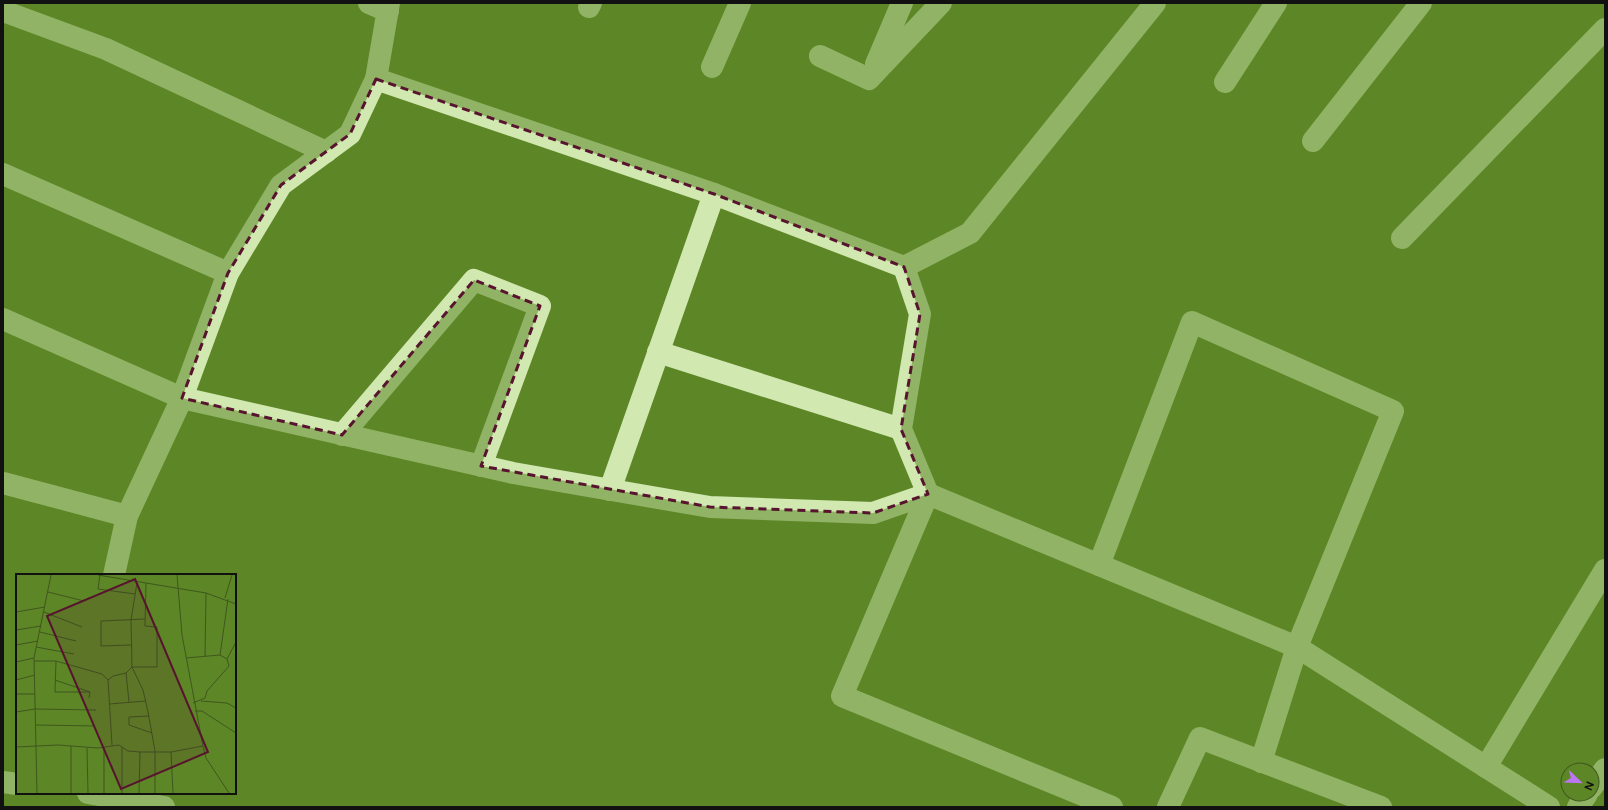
<svg xmlns="http://www.w3.org/2000/svg" width="1608" height="810" viewBox="0 0 1608 810" font-family="Figtree,sans-serif">
  <style>
    .lines { fill: none; stroke-linecap: round; stroke-linejoin: round }
    .street { stroke: #d1e8b1; stroke-width: 22 }
    .marked { fill: none; stroke: #58142f; stroke-width: 3; stroke-dasharray: 8 5; stroke-linejoin: round }
    .inset-road { fill: none; stroke: #3f571e; stroke-width: 1 }
    .view { fill: #58142f; fill-opacity: 0.15; stroke: #58142f; stroke-width: 2 }
    .inset-edge { fill: none; stroke: #111; stroke-width: 2 }
  </style>
  <rect width="100%" height="100%" fill="#5d8626"/>
  <g class="lines">
    <!-- street -->
    <g class="street">
      <path d="M 369,3 L 388,11"/>
      <path d="M 589,7 L 591,3"/>
      <path d="M 3,11 L 106,49 L 326,152"/>
      <path d="M 820,56 L 869,79 L 941,3"/>
      <path d="M 876,64 L 902,3"/>
      <path d="M 712,67 L 740,3"/>
      <path d="M 376,79 L 714,194 L 904,267 L 970,233 L 1155,3"/>
      <path d="M 1225,82 L 1276,3"/>
      <path d="M 1313,141 L 1421,3"/>
      <path d="M 3,174 L 228,273"/>
      <path d="M 1402,238 L 1605,29"/>
      <path d="M 904,267 L 920,314 L 901,429 L 928,494 L 842,696 L 1112,807"/>
      <path d="M 3,319 L 182,398 L 513,473 L 710,507 L 873,513 L 928,494 L 1297,647 L 1549,807"/>
      <path d="M 658,352 L 901,429"/>
      <path d="M 342,435 L 474,280 L 540,306 L 481,466"/>
      <path d="M 3,483 L 127,516"/>
      <path d="M 610,490 L 714,194"/>
      <path d="M 1099,565 L 1192,322 L 1393,411 L 1297,647 L 1261,762"/>
      <path d="M 114,575 L 127,516 L 182,398 L 228,273 L 281,185 L 350,134 L 376,79 L 389,3"/>
      <path d="M 1486,767 L 1605,570"/>
      <path d="M 3,782 L 17,784"/>
      <path d="M 1592,787 L 1605,769"/>
      <path d="M 88,793 L 164,807"/>
      <path d="M 1168,807 L 1200,738 L 1381,807"/>
      <path d="M 1578,807 L 1587,794"/>
    </g>
  </g>
  <!-- marked area -->
  <path d="M0 0H1608V810H0ZM 376,79 L 714,194 L 904,267 L 920,314 L 901,429 L 928,494 L 873,513 L 710,507 L 481,466 L 540,306 L 474,280 L 342,435 L 182,398 L 228,273 L 281,185 L 350,134 Z" fill="#5d8626" fill-opacity=".55" fill-rule="evenodd"/>
  <path class="marked" d="M 376,79 L 714,194 L 904,267 L 920,314 L 901,429 L 928,494 L 873,513 L 710,507 L 481,466 L 540,306 L 474,280 L 342,435 L 182,398 L 228,273 L 281,185 L 350,134 Z"/>
  <!-- overview -->
  <g transform="translate(16 574)">
    <rect width="220" height="220" fill="#5d8626"/>
    <path class="inset-road" d="M 82,1 L 190,19 L 220,30M 84,1 L 82,15 L 119,20M 161,1 L 166,61 L 187,172 L 190,184 L 213,219M 121,9 L 115,46 L 116,93 L 127,116 L 132,138 L 139,177 L 139,219M 32,18 L 68,27M 209,24 L 216,1M 0,38 L 29,33M 28,38 L 66,53M 0,56 L 25,52M 24,58 L 60,67M 0,71 L 22,67M 115,71 L 85,72 L 85,47 L 129,45M 20,73 L 58,80M 204,81 L 212,25M 189,82 L 190,19M 170,84 L 204,81 L 211,85M 18,87 L 40,87 L 86,100 L 92,106 L 96,171M 40,87 L 39,118 L 74,118M 0,88 L 18,84M 110,99 L 113,128M 0,106 L 19,101M 39,106 L 74,118 L 73,124M 92,106 L 97,102 L 110,99 L 116,93 L 141,93 L 141,53 L 129,52 L 130,9M 0,120 L 19,120M 185,127 L 211,129 L 220,134M 177,129 L 189,124 L 191,117 L 213,92 L 211,85 L 220,68M 93,130 L 130,127M 179,137 L 186,137 L 220,159M 0,138 L 19,135 L 80,136M 133,142 L 113,143 L 113,151 L 136,159M 20,151 L 79,152M 55,172 L 55,219M 0,173 L 42,171 L 82,174 L 103,171 L 112,177 L 124,178 L 155,178 L 187,172M 71,174 L 72,219M 155,178 L 157,219M 21,219 L 18,84 L 35,1M 88,219 L 88,173M 106,219 L 106,173M 123,219 L 124,178"/>
    <path class="view" d="M 119,5 L 192,178 L 105,215 L 31,42 Z"/>
    <rect width="220" height="220" class="inset-edge"/>
  </g>
  <!-- border -->
  <rect width="1608" height="810" fill="none" stroke="#111111" stroke-width="8"/>
  <!-- north arrow -->
  <g transform="translate(1580 782) rotate(113)"><circle r="19" fill="#5d8626" stroke="#3f571e"/>
  <path d="M0-3L7 15L0 10L-7 15Z" fill="#bd76f1"/>
  <text y="-6" font-size="11" font-weight="bold" text-anchor="middle" fill="#111111">N</text>
  </g>
</svg>
